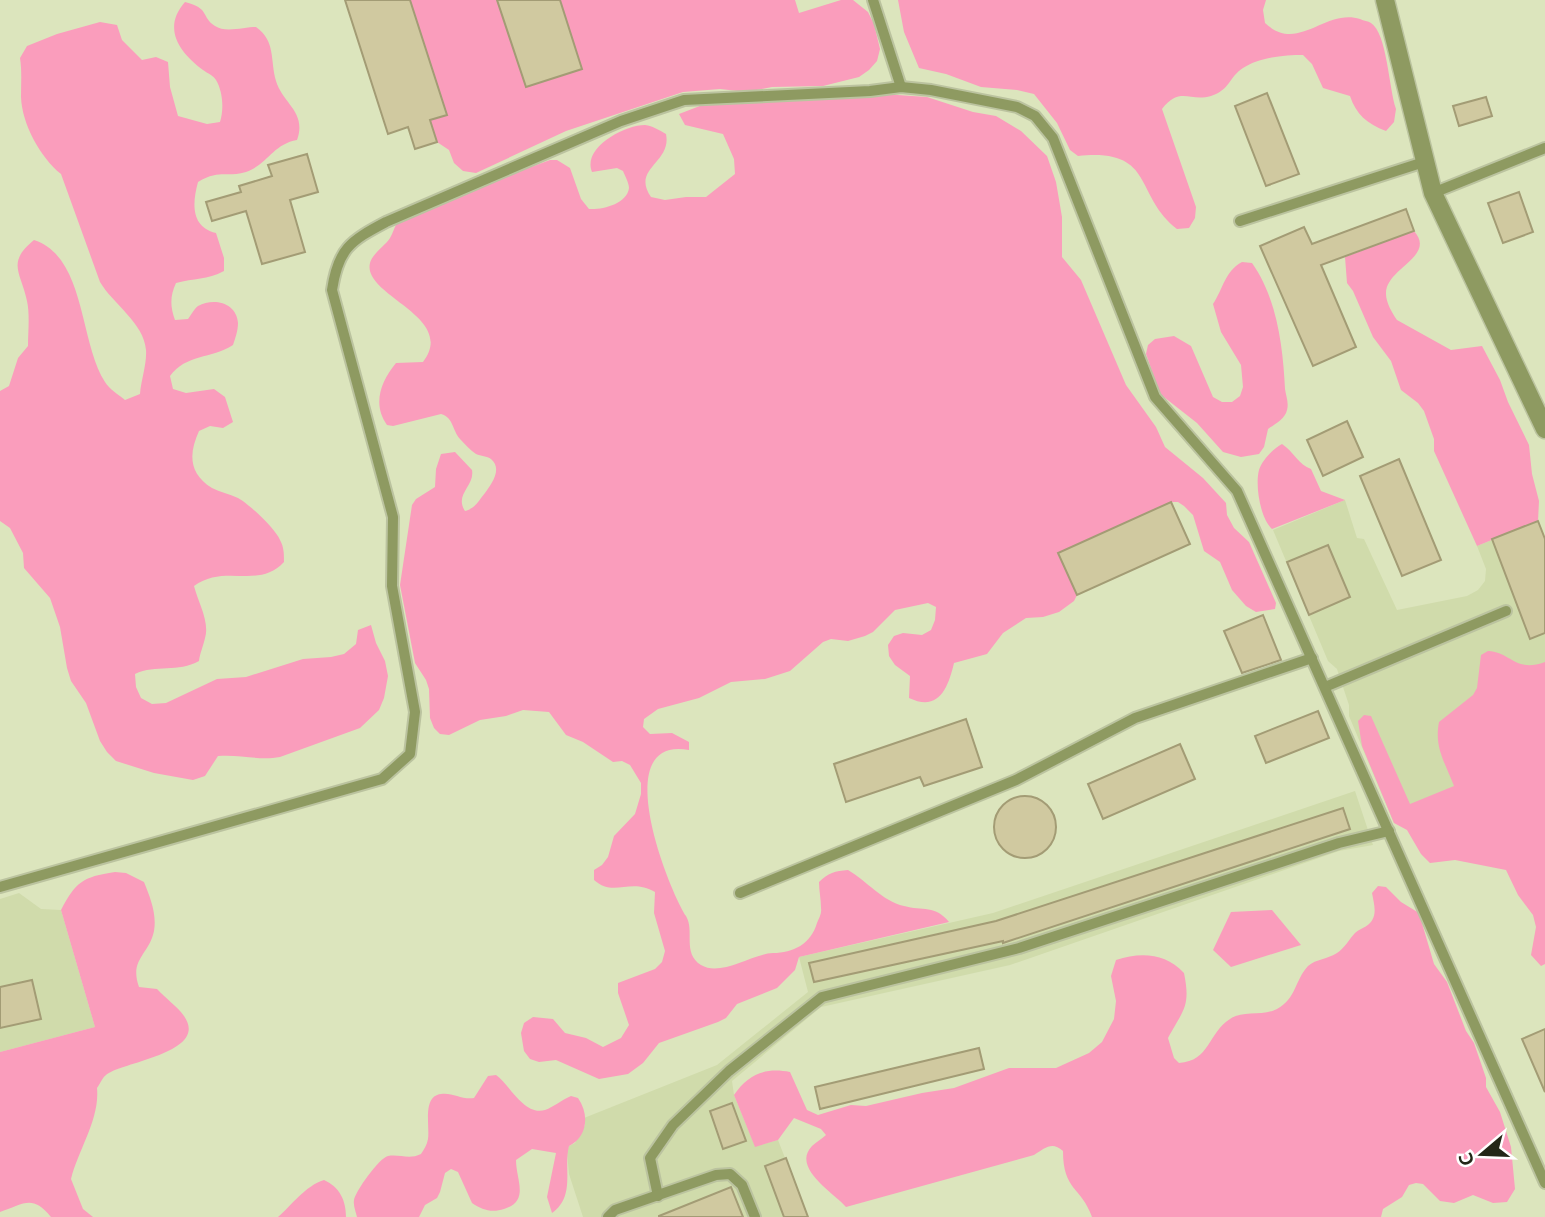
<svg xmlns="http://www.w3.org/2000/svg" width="1545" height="1217" viewBox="0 0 1545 1217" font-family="Ubuntu,sans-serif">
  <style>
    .built { fill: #d0dbab }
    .green { fill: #fa9dbc }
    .building { fill: #d0c9a0; stroke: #a39c75; stroke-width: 2 }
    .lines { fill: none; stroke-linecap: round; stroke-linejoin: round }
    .lane-casing { stroke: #bbc39f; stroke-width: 14 }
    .street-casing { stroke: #bbc39f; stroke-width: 21 }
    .lane { stroke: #8e9a61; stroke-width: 10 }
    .street { stroke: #8e9a61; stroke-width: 18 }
  </style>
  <rect width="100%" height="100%" fill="#dce5bd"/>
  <!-- built -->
  <g class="built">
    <path d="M 1345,500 L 1357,538 L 1364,539 L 1397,610 L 1467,596 L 1478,590 L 1485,581 L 1486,569 L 1477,546 L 1538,521 L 1545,539 L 1545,753 L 1394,823 L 1349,716 L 1349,705 L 1337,669 L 1328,661 L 1273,530 Z"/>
    <path d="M 1355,791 L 1373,845 L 1339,851 L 1010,965 L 821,1007 L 732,1081 L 734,1095 L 755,1146 L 778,1140 L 808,1217 L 583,1217 L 569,1174 L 567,1152 L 569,1146 L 575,1143 L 585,1125 L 584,1118 L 717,1065 L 808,992 L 799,957 L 993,913 Z"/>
    <path d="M 19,893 L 41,909 L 61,910 L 95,1027 L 0,1052 L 0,899 Z"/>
  </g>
  <!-- green -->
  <g class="green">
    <path d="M 410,0 L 795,0 L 799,13 L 841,0 L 853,0 L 868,12 L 874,24 L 880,49 L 877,61 L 869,70 L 859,77 L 823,86 L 772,87 L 747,92 L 720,89 L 683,92 L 566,131 L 476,173 L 463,171 L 454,163 L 449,150 L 437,142 L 430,120 L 447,114 Z"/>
    <path d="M 898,0 L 1266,0 L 1263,10 L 1265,23 C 1298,54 1325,8 1360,19 C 1364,21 1368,21 1371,23 C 1387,33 1389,89 1396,109 L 1394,122 L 1386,131 C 1367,124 1356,114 1350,96 L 1323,88 L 1312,64 L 1303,55 C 1285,55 1259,57 1243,68 C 1229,77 1230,90 1211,96 C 1189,102 1180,86 1162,109 L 1196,207 L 1195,218 L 1189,228 L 1177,229 C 1133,195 1156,148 1078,156 L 1070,150 L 1057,123 L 1034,94 L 1017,90 L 981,87 L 946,74 L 919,68 L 904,32 Z"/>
    <path d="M 185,2 C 210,8 201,17 215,26 C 225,33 244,27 256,27 C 276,41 270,60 276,81 C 283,104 307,112 297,140 C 273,144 267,165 246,172 C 226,178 220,169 198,182 C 192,204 191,227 216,233 L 224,258 L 224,271 C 207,280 194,278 176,283 C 170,296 170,306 175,320 L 188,319 C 191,315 194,309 198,306 C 214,297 237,303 238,323 C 238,331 235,339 233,345 C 211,359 186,354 170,376 L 173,389 L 186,393 L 214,389 L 225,397 L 233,422 L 223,428 L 210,426 L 199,431 C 189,453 188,473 212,488 C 220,492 229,494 238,498 C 249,504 275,528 280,540 C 284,547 284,554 284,562 C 258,590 225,563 194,586 C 198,602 210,622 205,638 C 203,647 200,653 199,661 C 178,673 156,664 135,674 L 136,687 L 141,698 L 152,704 L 166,703 L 217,679 L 246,677 L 303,659 L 331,657 L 344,654 L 356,644 L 358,630 L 371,625 L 376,643 L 385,661 L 388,676 L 384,698 L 379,710 L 360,728 L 280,757 C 259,761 240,754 218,756 L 205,776 L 193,780 L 154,773 L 116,761 L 107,752 L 100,741 L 86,703 L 71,681 L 67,668 L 60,627 L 50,598 L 24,568 L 23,553 L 10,528 L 0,521 L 0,391 L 9,386 L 18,358 L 28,346 C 28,332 30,315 27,301 C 21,272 6,263 34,240 C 86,257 79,342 105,382 C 109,389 119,395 125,400 L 140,394 C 141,380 147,364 146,350 C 144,323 113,304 100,282 L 61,174 C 40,157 22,124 21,97 C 21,83 22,71 20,58 L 27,46 L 57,34 L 100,22 L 117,25 L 122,40 L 142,60 L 156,57 L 168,62 L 170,87 L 178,116 L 207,124 L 220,122 C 224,109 223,92 216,80 C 213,75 207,73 203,70 C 179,52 162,28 185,2 Z"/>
    <path d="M 883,94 L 927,97 L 973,112 L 996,116 L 1021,131 L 1047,156 L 1056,182 L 1062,217 L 1062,257 L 1081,280 L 1126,385 L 1156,427 L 1165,447 L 1203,478 L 1226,503 L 1227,515 L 1234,528 L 1249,542 L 1276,603 L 1275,609 L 1256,612 L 1246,606 L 1232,590 L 1220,562 L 1204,551 L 1193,515 L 1184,506 L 1178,502 L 1171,502 L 1059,553 L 1077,595 L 1074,601 L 1059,612 L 1043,617 L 1026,618 L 1003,633 L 987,654 L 954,663 C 948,688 939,712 909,698 L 910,676 L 895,665 L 889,656 L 888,645 L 894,636 L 903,633 L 922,635 L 931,630 L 935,620 L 936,607 L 928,603 L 895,610 L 873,632 L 865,636 L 848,641 L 831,639 L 823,642 L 790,671 L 765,679 L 731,682 L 699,698 L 658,709 L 644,719 L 643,727 L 650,734 L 672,733 L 689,742 L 689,750 C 608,735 667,886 686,916 C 695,931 682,953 701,965 C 721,977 751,954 773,953 C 793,953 811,944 817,923 C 819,918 822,914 821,908 C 821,899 819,891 819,882 C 828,873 835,871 848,870 C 867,881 882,901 904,906 C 922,911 936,905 949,922 L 799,957 L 795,970 L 777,988 L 737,1004 L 726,1018 L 718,1022 L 659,1043 L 643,1063 L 628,1074 L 599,1079 L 556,1060 L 539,1062 L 530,1059 L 524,1051 L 521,1033 L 524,1023 L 533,1017 L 553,1019 L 565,1033 L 586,1038 L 603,1047 L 621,1038 L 629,1025 L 618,993 L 618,983 L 655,969 L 662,962 L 665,951 L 654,913 L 655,892 C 630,877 614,898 594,880 L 594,870 L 602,865 L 608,857 L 614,836 L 635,814 L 641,794 L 641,783 L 630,765 L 622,761 L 613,762 L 583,742 L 566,735 L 549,712 L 523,710 L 506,716 L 480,720 L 449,735 L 440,734 L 434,728 L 430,718 L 429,689 L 426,680 L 415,663 L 400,585 L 412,505 L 416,499 L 435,487 L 436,469 L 441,454 L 455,452 L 472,470 C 475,486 454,494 465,511 C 476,508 478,501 485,493 C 491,485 503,469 491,459 C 487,456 481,456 476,454 C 470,450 465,444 460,439 C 452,430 454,418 441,414 L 393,426 L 387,425 C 372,404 381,381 396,363 L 423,362 C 458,316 362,296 370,263 C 372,254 385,246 390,238 C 393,233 394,228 397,223 L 512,174 L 550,160 L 557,160 L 570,168 L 581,199 L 589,209 C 602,210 627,204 629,188 C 629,183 625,176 623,171 L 617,168 L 592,172 C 582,148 624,125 645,125 C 653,126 659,130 666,134 C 672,163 631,168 651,197 L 665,200 L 686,197 L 706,197 L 735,174 L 734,159 L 723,134 L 685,125 L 679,114 L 705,104 L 844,98 Z"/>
    <path d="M 1414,231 C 1437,257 1385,268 1386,294 C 1386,302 1392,313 1397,320 L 1451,350 L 1482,346 L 1500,380 L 1508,402 L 1529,445 L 1532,474 L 1539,501 L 1538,521 L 1477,546 L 1434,451 L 1434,439 L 1424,411 L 1418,403 L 1401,390 L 1391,361 L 1373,337 L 1353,291 L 1347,283 L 1345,257 Z"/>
    <path d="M 1242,262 L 1252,263 C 1277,298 1283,347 1285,389 C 1286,396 1289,403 1287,410 C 1285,419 1275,424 1268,429 L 1264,447 L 1259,454 L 1241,457 L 1223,452 L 1197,423 L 1160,394 L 1146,354 L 1148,345 L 1155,339 L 1174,336 L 1191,346 L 1213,397 L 1222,402 L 1232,402 L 1240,396 L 1243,387 L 1241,365 L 1221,332 L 1213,304 C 1223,289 1225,271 1242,262 Z"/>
    <path d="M 1282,444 C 1293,451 1299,465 1311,469 L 1321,491 L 1345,500 L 1272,529 C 1260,518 1255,485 1259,470 C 1262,460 1273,449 1282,444 Z"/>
    <path d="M 1488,651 C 1511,652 1515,673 1545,662 L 1545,964 L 1541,966 L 1531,955 L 1536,927 L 1533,915 L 1518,895 L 1506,870 L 1455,860 L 1430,863 L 1421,854 L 1407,830 L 1394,823 L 1362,746 L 1358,721 L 1364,715 L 1371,716 L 1410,804 L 1454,786 C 1445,762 1434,748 1439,722 L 1473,695 L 1477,688 L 1481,655 Z"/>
    <path d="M 115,872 L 126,873 L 144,882 C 150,897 157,914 154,931 C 149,955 129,959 139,987 L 157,989 C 165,998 177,1006 184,1016 C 210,1053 121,1062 106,1075 C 102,1078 100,1084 97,1088 C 100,1119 78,1150 71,1179 L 83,1209 L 93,1217 L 51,1217 C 32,1194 24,1204 0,1212 L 0,1052 L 95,1027 L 61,910 C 76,882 82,877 115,872 Z"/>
    <path d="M 1378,886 L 1386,887 L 1401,902 L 1419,913 L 1434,964 L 1447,982 L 1466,1031 L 1474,1043 L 1486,1078 L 1486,1087 L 1500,1112 L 1511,1147 L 1515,1189 L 1507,1202 L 1493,1203 L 1473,1195 L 1454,1203 L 1440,1201 L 1423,1184 L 1416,1183 L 1409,1185 L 1402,1197 L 1383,1209 L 1381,1217 L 1092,1217 C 1081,1186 1063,1191 1063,1151 C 1052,1141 1045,1148 1034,1155 L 846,1207 C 834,1193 791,1168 812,1146 C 816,1142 822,1139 826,1135 L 821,1129 L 794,1118 L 778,1140 L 755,1147 L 734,1095 C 748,1074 766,1067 790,1072 L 807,1110 L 818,1115 L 851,1105 L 866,1106 L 922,1093 L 954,1088 L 1009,1068 L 1056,1068 L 1089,1053 L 1102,1042 L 1114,1019 L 1116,1001 L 1111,976 L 1116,960 C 1141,952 1165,953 1184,973 C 1191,1007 1183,1010 1168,1038 L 1174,1058 L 1179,1063 C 1210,1061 1208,1033 1230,1019 C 1242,1010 1262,1017 1277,1009 C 1296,999 1295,980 1308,966 C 1316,959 1328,959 1337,953 C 1345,948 1349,939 1355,933 C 1359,929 1365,928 1369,924 C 1378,916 1374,904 1372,893 Z"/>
    <path d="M 1272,910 L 1301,945 L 1231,967 L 1213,950 L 1231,912 Z"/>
    <path d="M 496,1075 C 510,1085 524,1116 545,1110 C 554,1107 561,1100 571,1096 L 578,1098 C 590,1115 587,1137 569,1146 C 563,1168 576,1196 552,1213 L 547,1197 L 556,1153 L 532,1149 L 516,1160 C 516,1180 530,1201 504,1209 C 492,1213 482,1210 472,1203 L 458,1172 L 451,1169 L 445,1173 L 440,1192 L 437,1198 L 425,1205 L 419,1217 L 357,1217 C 356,1212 353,1206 354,1200 C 355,1192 379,1158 388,1156 C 400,1154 409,1160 421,1154 C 424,1149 427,1145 428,1139 C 430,1126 422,1096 441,1094 C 452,1092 462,1100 474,1098 L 488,1076 Z"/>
    <path d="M 324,1180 C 340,1187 346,1201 346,1217 L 278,1217 C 292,1205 305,1186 324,1180 Z"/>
  </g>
  <!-- building -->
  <g class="building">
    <path d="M 345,0 L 410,0 L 447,115 L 430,120 L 437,142 L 415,149 L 408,127 L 388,134 Z"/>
    <path d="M 497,0 L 560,0 L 582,69 L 526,87 Z"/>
    <path d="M 1267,93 L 1299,174 L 1266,186 L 1235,106 Z"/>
    <path d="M 1486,97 L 1492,116 L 1459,126 L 1453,106 Z"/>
    <path d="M 307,154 L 318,192 L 290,200 L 305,252 L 262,264 L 246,211 L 212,221 L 206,202 L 241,192 L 239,186 L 272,176 L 268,165 Z"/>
    <path d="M 1519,192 L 1533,232 L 1503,243 L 1488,203 Z"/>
    <path d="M 1406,209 L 1414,231 L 1321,265 L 1356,347 L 1313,366 L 1260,246 L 1304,227 L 1312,244 Z"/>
    <path d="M 1347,421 L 1363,457 L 1323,476 L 1307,440 Z"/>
    <path d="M 1399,459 L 1441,560 L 1402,576 L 1360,476 Z"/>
    <path d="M 1171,502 L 1190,544 L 1077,595 L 1058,553 Z"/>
    <path d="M 1538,521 L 1545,539 L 1545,633 L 1530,639 L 1492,539 Z"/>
    <path d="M 1328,545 L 1350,597 L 1309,615 L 1287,562 Z"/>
    <path d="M 1263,615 L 1281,660 L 1242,673 L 1224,631 Z"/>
    <path d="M 1318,711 L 1329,738 L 1266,763 L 1255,736 Z"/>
    <path d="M 966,719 L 982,767 L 924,786 L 920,777 L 846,802 L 834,764 Z"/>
    <path d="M 1180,744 L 1195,779 L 1103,819 L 1088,784 Z"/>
    <circle cx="1025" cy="827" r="31"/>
    <path d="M 1343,808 L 1350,829 L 1003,943 L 1003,941 L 814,982 L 809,963 L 996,921 Z"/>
    <path d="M 32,980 L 41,1019 L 0,1028 L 0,987 Z"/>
    <path d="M 1545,1029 L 1545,1092 L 1522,1039 Z"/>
    <path d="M 979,1048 L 984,1069 L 820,1109 L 815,1087 Z"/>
    <path d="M 732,1103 L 746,1141 L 723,1149 L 710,1111 Z"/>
    <path d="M 786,1158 L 808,1217 L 784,1217 L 765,1166 Z"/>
    <path d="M 731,1187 L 743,1217 L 659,1217 L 659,1216 Z"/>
  </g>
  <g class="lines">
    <defs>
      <g id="lane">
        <path d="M 873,0 L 901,87"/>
        <path d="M 1433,193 L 1545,148"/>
        <path d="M 1240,221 L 1424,162"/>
        <path d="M 1325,687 L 1506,611"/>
        <path d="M 0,887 L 382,779 L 410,754 L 415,712 L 392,586 L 393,517 L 332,290 C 338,249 350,241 386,222 L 621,121 L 684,100 L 870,91 L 901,87 L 931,90 L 1017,107 L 1035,116 L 1053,138 L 1155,397 L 1237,491 L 1545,1183"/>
        <path d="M 740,893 L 1016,780 L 1135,718 L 1312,658"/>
        <path d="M 658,1196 L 650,1158 L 673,1125 L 729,1071 L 822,997 L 1019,948 L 1339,843 L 1389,831"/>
        <path d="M 608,1217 L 615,1210 L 716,1175 L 730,1174 L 742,1185 L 755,1217"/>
      </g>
      <path id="street" d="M 1385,0 L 1433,193 L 1545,429"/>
    </defs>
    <!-- lane casing -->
    <use href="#lane" class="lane-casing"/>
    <!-- street casing -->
    <use href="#street" class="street-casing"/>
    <!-- lane -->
    <use href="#lane" class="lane"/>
    <!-- street -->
    <use href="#street" class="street"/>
  </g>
  <!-- north arrow -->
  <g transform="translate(1482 1154) rotate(251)" stroke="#ffffff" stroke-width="5" paint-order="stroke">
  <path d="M0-5L12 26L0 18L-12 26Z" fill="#232617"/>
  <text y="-10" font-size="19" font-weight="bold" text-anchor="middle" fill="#232617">С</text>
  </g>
</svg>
